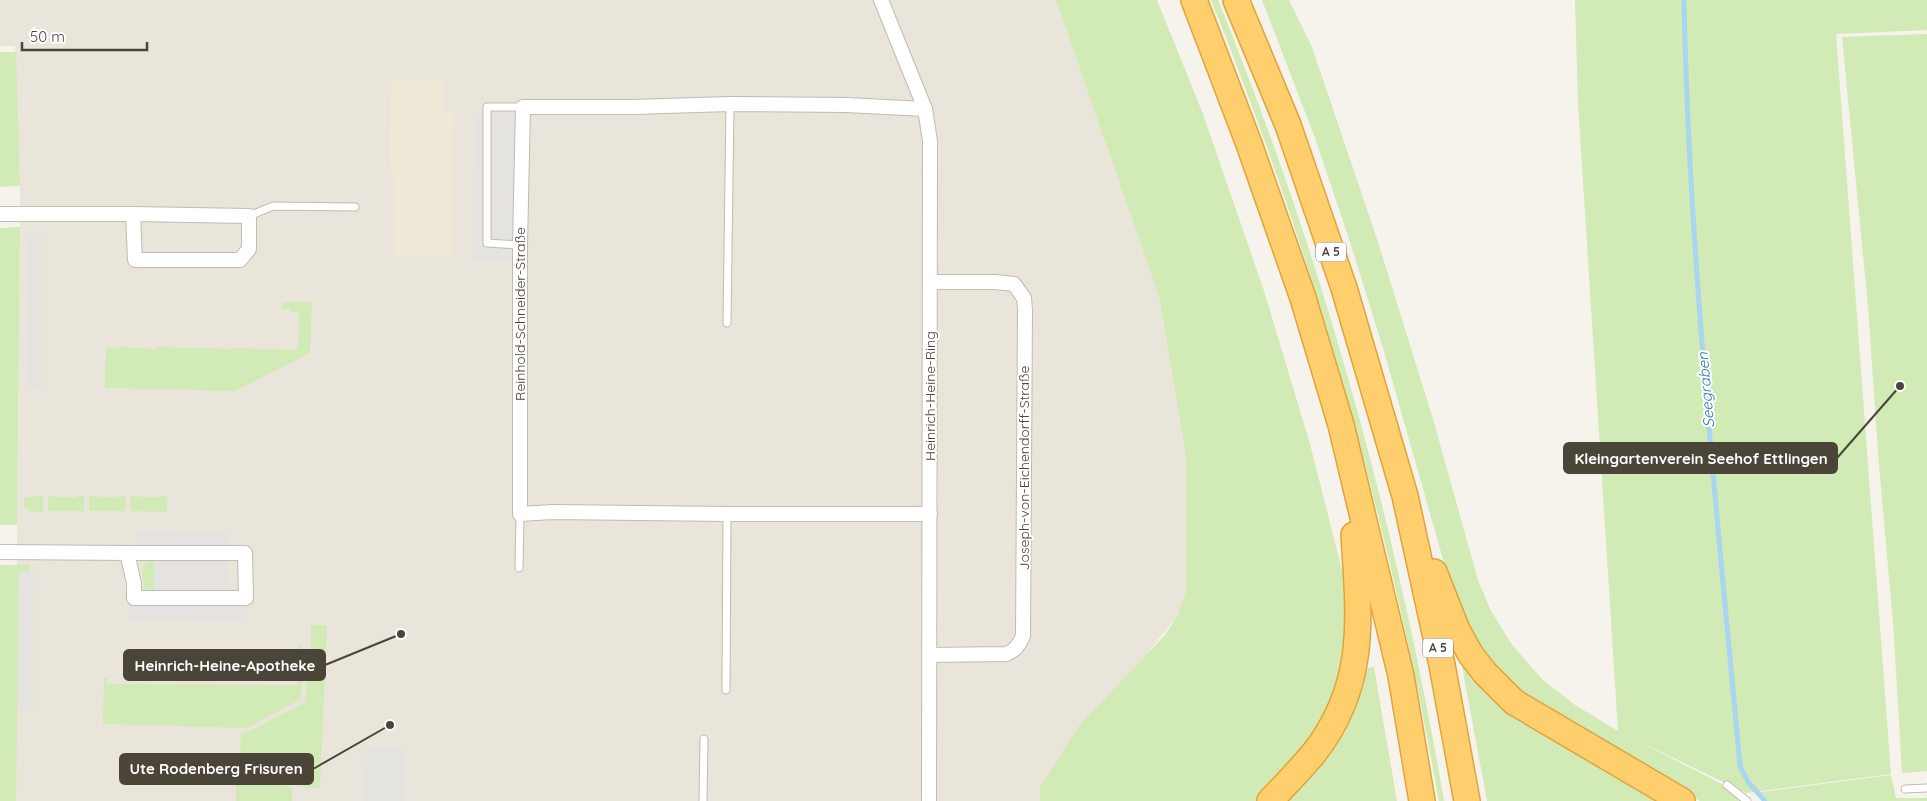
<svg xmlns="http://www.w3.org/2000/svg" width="1927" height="801" viewBox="0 0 1927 801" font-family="Quicksand,sans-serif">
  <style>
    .residential { fill: #eae5da }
    .education { fill: #efe8d6 }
    .green { fill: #d2eab5 }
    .parking { fill: #e5e3e0 }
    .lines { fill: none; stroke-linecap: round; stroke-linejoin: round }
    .stream { stroke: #a9d4f2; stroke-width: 5 }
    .service-casing { stroke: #c2bbae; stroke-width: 9 }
    .minor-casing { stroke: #c2bbae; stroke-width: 16 }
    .motorway-casing { stroke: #e0a43c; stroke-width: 28 }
    .service { stroke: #fff; stroke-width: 7 }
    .minor { stroke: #fff; stroke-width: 14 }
    .motorway { stroke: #ffcf6e; stroke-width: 25 }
    .labels { text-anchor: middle; stroke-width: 4; stroke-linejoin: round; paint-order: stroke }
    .shield { fill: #fff; stroke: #817c74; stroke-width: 1 }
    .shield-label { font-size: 12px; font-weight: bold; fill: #4b4439 }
    .street-label { font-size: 14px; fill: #4b4439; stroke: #fff }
    .water-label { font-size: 15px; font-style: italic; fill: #2e7ab2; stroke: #fff }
    .leader { fill: none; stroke: #4b4439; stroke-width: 2 }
    .callout-dot { fill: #4b4439; stroke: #fff; stroke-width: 2 }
    .callout { fill: #4b4439; stroke: #4b4439; stroke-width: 2 }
    .callout-label { font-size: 15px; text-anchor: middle; font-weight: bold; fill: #fff }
  </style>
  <rect width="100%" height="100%" fill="#f6f3ec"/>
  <!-- residential -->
  <path class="residential" d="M 0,0 L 1056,0 L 1159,297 L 1186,456 L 1186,591 L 1178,615 L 1040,787 L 1040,801 L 15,801 L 20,186 L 15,46 L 0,46 Z"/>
  <!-- education -->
  <path class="education" d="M 391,81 L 443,81 L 443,112 L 453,112 L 452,256 L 395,256 L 395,181 L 390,163 Z"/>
  <!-- green -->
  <g class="green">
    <path d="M 1056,0 L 1157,0 L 1203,114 L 1264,291 L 1310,444 L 1344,578 L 1350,649 L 1325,720 L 1261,801 L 1040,801 L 1040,787 L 1079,726 L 1165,635 L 1178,615 L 1186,591 L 1186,456 L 1159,297 Z"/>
    <path d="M 1211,0 L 1218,0 C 1323,258 1397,527 1444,801 L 1439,801 C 1390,526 1316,260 1211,0 Z"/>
    <path d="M 1262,0 L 1289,0 L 1312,47 L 1378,242 L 1433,419 L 1478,580 L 1491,611 L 1513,646 L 1542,679 L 1575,705 L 1618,731 L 1578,103 L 1575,0 L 1927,0 L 1927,30 L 1836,34 L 1891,774 L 1746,793 L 1630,737 L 1720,783 L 1739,796 L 1737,797 L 1741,801 L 1700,801 L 1518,692 L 1478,649 L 1456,605 L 1383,348 L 1349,239 L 1315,138 Z"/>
    <path d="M 1927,34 L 1927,771 L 1902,773 L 1893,622 L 1879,466 L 1868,307 L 1842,37 Z"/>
    <path d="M 0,52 L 16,52 L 20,186 L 0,187 Z"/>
    <path d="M 20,227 L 17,525 L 0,525 L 0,228 Z"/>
    <path d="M 282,302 L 312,302 L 310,353 L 235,391 L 105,388 L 106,348 L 119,349 L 119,347 L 157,349 L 157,347 L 233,349 L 234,348 L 298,350 L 299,312 L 291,312 L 290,309 L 282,309 Z"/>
    <path d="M 36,496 L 43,496 L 43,512 L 28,511 L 27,508 L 24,508 L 24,497 L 36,497 Z"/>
    <path d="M 48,496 L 77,498 L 78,496 L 84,496 L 84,511 L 48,511 Z"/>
    <path d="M 89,496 L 119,498 L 119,496 L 126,496 L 125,511 L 89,511 Z"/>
    <path d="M 130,496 L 161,498 L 161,496 L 167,496 L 167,512 L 130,511 Z"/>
    <path d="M 154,560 L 154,592 L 150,592 L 144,588 L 142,569 L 146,562 Z"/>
    <path d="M 0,565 L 30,565 L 29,572 L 19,572 L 16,801 L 0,801 Z"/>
    <path d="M 311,625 L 327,625 L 320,788 L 304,787 L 240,761 L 241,733 L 248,732 L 306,702 L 306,664 L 311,664 Z"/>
    <path d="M 299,645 L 302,645 L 301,699 L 247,728 L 103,724 L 104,678 L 107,678 L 107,684 L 298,685 Z"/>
    <path d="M 1461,661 L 1668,801 L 1487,801 Z"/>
    <path d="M 1374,667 L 1397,801 L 1282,801 L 1342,724 L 1368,668 Z"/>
    <path d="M 236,771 L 253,771 L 292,788 L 292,801 L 236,801 Z"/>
    <path d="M 1891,775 L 1896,798 L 1927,798 L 1927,801 L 1768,801 L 1761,792 Z"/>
  </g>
  <!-- parking -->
  <g class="parking">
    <path d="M 475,113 L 517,114 L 514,261 L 473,260 Z"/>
    <rect x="27" y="234" width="15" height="154"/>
    <path d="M 136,531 L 227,532 L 230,598 L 246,598 L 247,621 L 129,620 L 130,607 L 134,598 L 154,598 L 154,553 L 136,553 Z"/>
    <path d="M 19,572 L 34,572 L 33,710 L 18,710 Z"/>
    <path d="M 366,747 L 404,748 L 403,801 L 365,801 Z"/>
  </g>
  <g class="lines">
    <!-- stream -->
    <path class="stream" d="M 1684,0 C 1689,256 1717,511 1740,766 L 1748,782 L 1765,801"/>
    <defs>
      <g id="service">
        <path d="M 249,216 L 273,206 L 355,207"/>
        <path d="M 520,245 L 487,243 L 487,107 L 523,107"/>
        <path d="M 727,323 L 730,104"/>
        <path d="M 519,568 L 520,514"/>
        <path d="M 726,690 L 727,514"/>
        <path d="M 1727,785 L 1747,801"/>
        <path d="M 1905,789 L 1927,788"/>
        <path d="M 703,801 L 704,739"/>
      </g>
      <g id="minor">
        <path d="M 881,0 L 925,109 L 930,141 L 929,801"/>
        <path d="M 925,109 L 846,105 L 730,104 L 633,107 L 523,107 L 520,245 L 520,514 L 552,512 L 727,514 L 930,514"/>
        <path d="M 0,214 L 133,214"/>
        <path d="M 133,214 L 249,216 L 249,249 L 240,260 L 135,260 Z"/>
        <path d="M 0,552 L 127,553"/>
        <path d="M 127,553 L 245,553 L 246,598 L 134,598 L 134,583 Z"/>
        <path d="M 929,655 L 1006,654 C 1015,651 1019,645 1023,636 L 1025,310 L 1024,298 L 1014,284 L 995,282 L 931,282"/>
      </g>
      <g id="motorway">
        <path d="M 1194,0 L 1249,144 L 1303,298 L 1341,425 L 1401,676 L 1422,801"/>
        <path d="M 1236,0 L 1288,125 L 1344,288 L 1405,496 L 1442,665 L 1467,801"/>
        <path d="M 1434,572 L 1457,630 L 1471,655 L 1485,673 L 1514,702 L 1682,801"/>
        <path d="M 1270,801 C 1285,785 1300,770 1314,753 C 1368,684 1359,616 1354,535"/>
      </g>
    </defs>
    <!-- service casing -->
    <use href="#service" class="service-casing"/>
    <!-- minor casing -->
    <use href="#minor" class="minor-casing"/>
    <!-- motorway casing -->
    <use href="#motorway" class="motorway-casing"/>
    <!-- service -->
    <use href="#service" class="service"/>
    <!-- minor -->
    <use href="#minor" class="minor"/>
    <!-- motorway -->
    <use href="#motorway" class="motorway"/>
  </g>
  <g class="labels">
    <!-- shield labels -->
    <g class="shield">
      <rect x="1316" y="242.5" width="30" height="19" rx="4"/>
      <rect x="1423" y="638.5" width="30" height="19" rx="4"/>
    </g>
    <g class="shield-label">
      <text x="1331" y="256">A 5</text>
      <text x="1438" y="652">A 5</text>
    </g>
    <!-- street labels -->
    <g class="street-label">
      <text transform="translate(520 314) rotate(-90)" y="5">Reinhold-Schneider-Straße</text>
      <text transform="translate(930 396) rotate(-90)" y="5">Heinrich-Heine-Ring</text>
      <text transform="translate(1024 468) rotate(-90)" y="5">Joseph-von-Eichendorff-Straße</text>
    </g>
    <!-- water labels -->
    <g class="water-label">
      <text transform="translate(1706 390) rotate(-95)" y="5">Seegraben</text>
    </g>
  </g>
  <!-- callouts -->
  <path class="leader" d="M1900 386L1837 458M401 634L325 665M390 725L313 769"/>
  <g class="callout-dot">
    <circle cx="1900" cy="386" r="5"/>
    <circle cx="401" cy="634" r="5"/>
    <circle cx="390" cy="725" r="5"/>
  </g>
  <g class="callout">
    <rect x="1564" y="443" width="273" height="30" rx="5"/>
    <rect x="124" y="650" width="201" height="30" rx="5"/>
    <rect x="120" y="754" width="193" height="30" rx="5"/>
  </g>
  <g class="callout-label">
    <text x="1701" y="464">Kleingartenverein Seehof Ettlingen</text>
    <text x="225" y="671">Heinrich-Heine-Apotheke</text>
    <text x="216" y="774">Ute Rodenberg Frisuren</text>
  </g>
  <!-- scale -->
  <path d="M22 42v8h125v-8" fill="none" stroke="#4b4439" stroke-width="2.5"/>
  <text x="30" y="42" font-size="15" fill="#4b4439" stroke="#ffffff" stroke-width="4" paint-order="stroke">50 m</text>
</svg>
